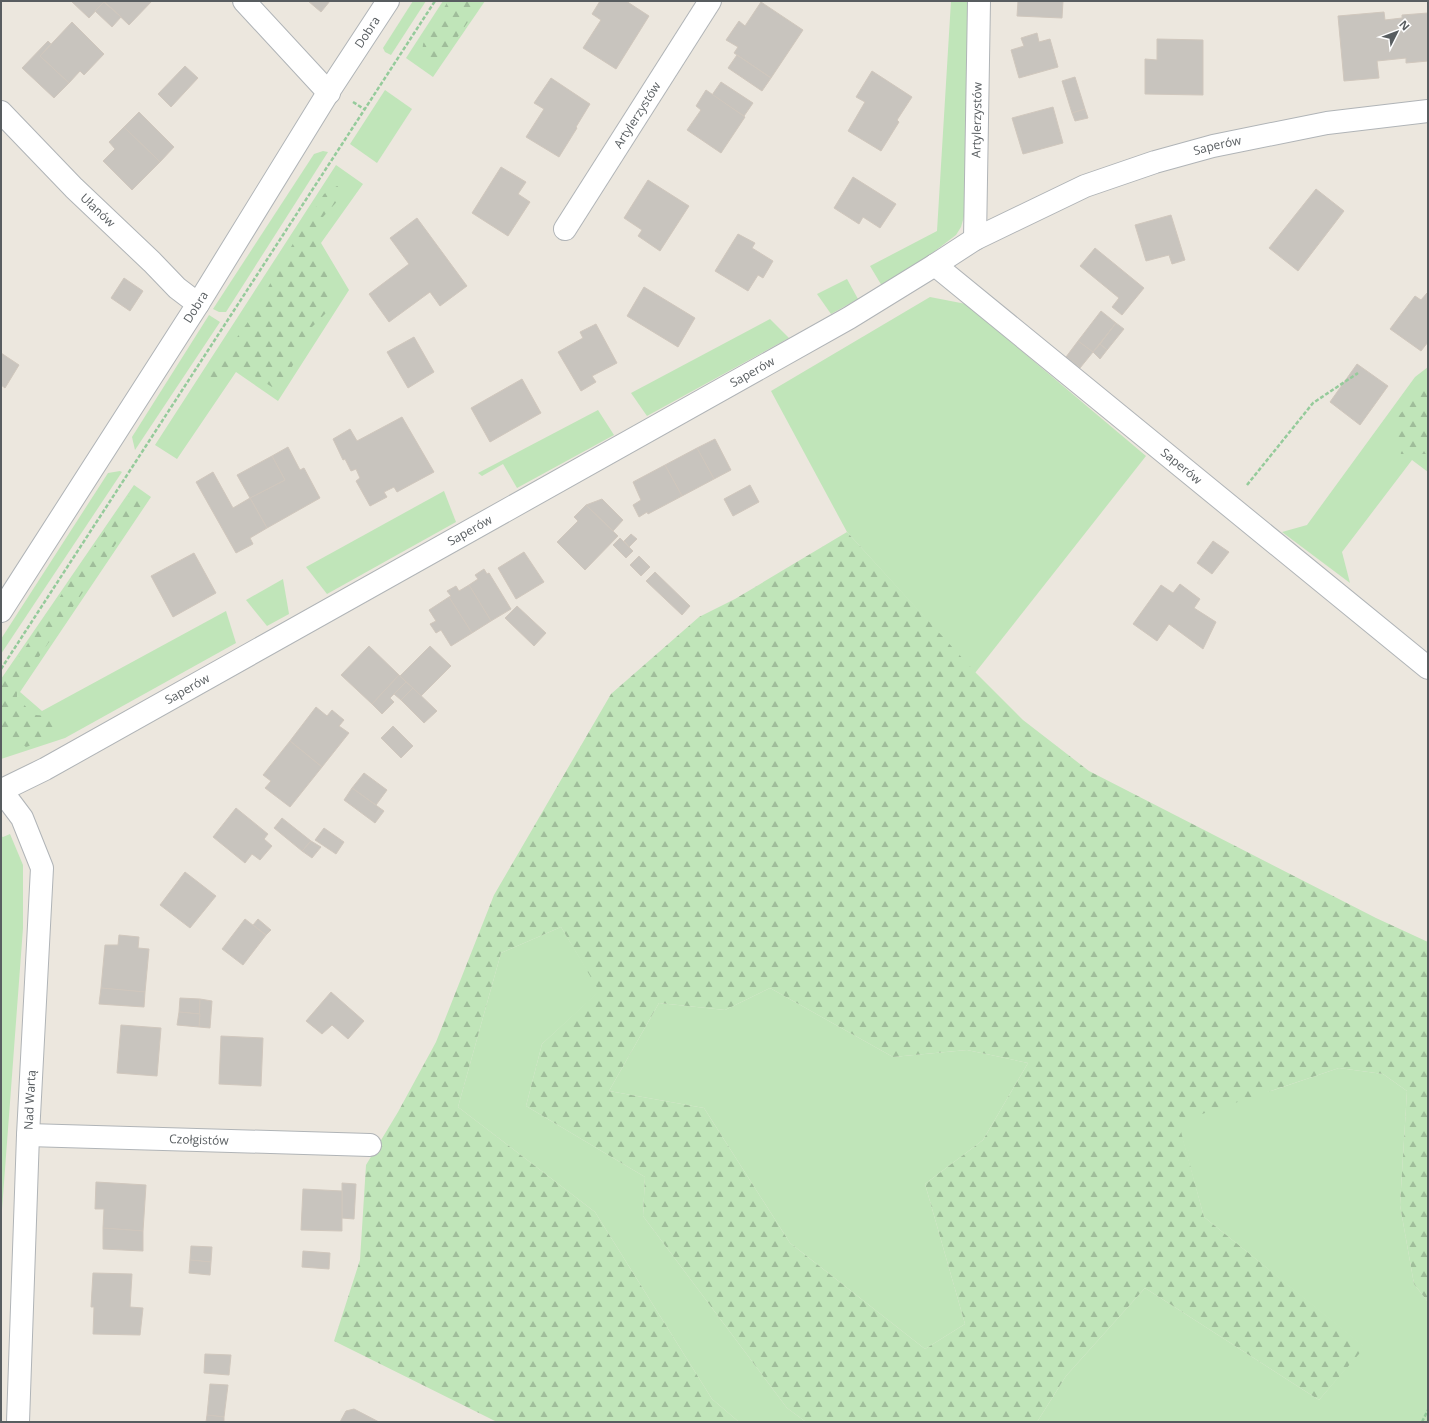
<svg xmlns="http://www.w3.org/2000/svg" width="1429" height="1423" viewBox="0 0 1429 1423" font-family="'Open Sans',sans-serif">
  <style>
    .green { fill: #c0e5b9 }
    .forest { fill: url(#forest-firs); fill-rule: evenodd }
    .building { fill: #c8c4be; stroke: #d0c7bd }
    .lines { fill: none; stroke-linecap: round; stroke-linejoin: round }
    .minor-casing { stroke: #b0b4b7; stroke-width: 24 }
    .path { stroke: #95cb9b; stroke-width: 2.5; stroke-dasharray: 4 2; stroke-linecap: butt }
    .minor { stroke: #fff; stroke-width: 22 }
    .labels { text-anchor: middle; stroke-width: 3; stroke-linejoin: round; paint-order: stroke }
    .street-label { font-size: 12px; fill: #585d60; stroke: #fff }
  </style>
  <defs>
    <pattern id="forest-firs" width="22" height="20" patternUnits="userSpaceOnUse"><rect width="22" height="20" fill="#c0e5b9"/><path d="M5 1l3.5 6h-7zM16 11l3.5 6h-7z" fill="#9fbd9a"/></pattern>
  </defs>
  <rect width="100%" height="100%" fill="#ece7de"/>
  <!-- green -->
  <g class="green">
    <path d="M 413,1 L 426,1 L 391,55 L 385,52 L 383,48 Z"/>
    <path d="M 443,1 L 485,1 L 433,77 L 406,58 Z"/>
    <path d="M 951,1 L 970,1 L 965,213 L 961,227 L 956,235 L 910,270 L 882,286 L 870,266 L 937,231 Z"/>
    <path d="M 385,90 L 412,109 L 377,163 L 350,144 Z"/>
    <path d="M 323,151 L 328,152 L 226,312 L 219,312 L 213,309 L 314,154 Z"/>
    <path d="M 336,165 L 363,184 L 321,243 L 349,290 L 278,401 L 236,372 L 177,459 L 155,445 Z"/>
    <path d="M 847,279 L 858,299 L 831,314 L 817,294 Z"/>
    <path d="M 930,297 L 966,304 L 1146,456 L 975,673 L 847,532 L 771,391 Z"/>
    <path d="M 209,315 L 220,322 L 135,450 L 132,437 Z"/>
    <path d="M 770,319 L 789,338 L 647,416 L 631,393 Z"/>
    <path d="M 1428,367 L 1428,472 L 1412,460 L 1342,552 L 1350,583 L 1282,532 L 1307,525 L 1415,377 Z"/>
    <path d="M 598,410 L 614,435 L 517,488 L 503,464 L 482,476 L 478,473 Z"/>
    <path d="M 120,471 L 122,472 L 1,654 L 1,639 L 108,473 Z"/>
    <path d="M 134,485 L 151,497 L 20,692 L 42,711 L 226,611 L 236,643 L 65,738 L 1,759 L 1,679 Z"/>
    <path d="M 444,491 L 456,522 L 327,594 L 306,567 Z"/>
    <path d="M 283,579 L 289,614 L 267,626 L 246,600 Z"/>
    <path d="M 10,834 L 23,865 L 23,928 L 1,1223 L 1,836 L 3,837 Z"/>
    <path d="M 561,927 L 600,991 L 542,1044 L 526,1106 L 645,1177 L 643,1216 L 787,1408 L 806,1422 L 739,1422 L 712,1399 L 595,1212 L 458,1107 L 501,953 Z"/>
    <path d="M 770,988 L 893,1057 L 967,1050 L 1028,1063 L 983,1140 L 925,1184 L 965,1324 L 925,1349 L 790,1243 L 704,1108 L 609,1091 L 659,1003 L 725,1010 Z"/>
    <path d="M 1339,1068 L 1383,1074 L 1407,1091 L 1400,1205 L 1414,1284 L 1428,1302 L 1428,1422 L 1037,1422 L 1066,1376 L 1145,1288 L 1319,1400 L 1364,1347 L 1204,1217 L 1175,1112 L 1274,1090 Z"/>
  </g>
  <!-- forest -->
  <g class="forest">
    <path d="M 448,1 L 482,1 L 443,59 L 429,62 L 422,56 L 423,44 Z"/>
    <path d="M 337,186 L 343,189 L 343,195 L 322,218 L 316,233 L 317,250 L 324,265 L 332,292 L 329,310 L 311,328 L 291,369 L 280,384 L 272,387 L 240,367 C 230,370 223,380 214,386 L 206,381 L 250,319 L 295,240 L 324,194 Z"/>
    <path d="M 1428,386 L 1428,454 L 1401,454 L 1394,440 L 1398,416 L 1418,395 Z"/>
    <path d="M 136,495 L 141,499 L 143,504 L 17,689 L 17,697 L 29,710 L 36,715 L 49,716 L 55,730 L 53,738 L 26,747 L 1,728 L 1,683 L 128,497 Z"/>
    <path d="M 847,532 L 976,673 L 1023,720 L 1089,771 L 1376,918 L 1428,942 L 1428,1302 L 1414,1284 L 1400,1205 L 1407,1091 L 1383,1074 L 1339,1068 L 1202,1114 L 1181,1118 L 1176,1113 L 1204,1217 L 1365,1347 L 1319,1400 L 1145,1288 L 1066,1376 L 1037,1422 L 806,1422 L 787,1408 L 643,1216 L 645,1177 L 526,1106 L 542,1044 L 599,991 L 561,927 L 501,953 L 458,1107 L 595,1212 L 712,1399 L 739,1422 L 497,1422 L 334,1341 L 360,1260 L 366,1165 L 398,1112 L 436,1042 L 494,895 L 611,694 L 699,617 L 735,599 ZM 770,988 L 893,1057 L 967,1050 L 1028,1063 L 983,1140 L 925,1184 L 965,1324 L 925,1349 L 790,1243 L 704,1108 L 609,1091 L 659,1003 L 725,1010 Z"/>
  </g>
  <!-- building -->
  <g class="building">
    <path d="M 71,1 L 104,1 L 104,2 L 89,18 Z"/>
    <path d="M 104,1 L 152,1 L 129,25 Z"/>
    <path d="M 308,1 L 330,1 L 321,12 Z"/>
    <path d="M 600,1 L 626,1 L 649,16 L 616,69 L 583,48 L 601,20 L 592,14 Z"/>
    <path d="M 1018,1 L 1063,1 L 1062,18 L 1017,16 Z"/>
    <path d="M 104,2 L 121,17 L 112,27 L 95,11 Z"/>
    <path d="M 761,2 L 803,30 L 771,78 L 734,53 L 738,47 L 726,40 L 739,21 L 745,26 Z"/>
    <path d="M 1384,12 L 1385,20 L 1402,18 L 1402,15 L 1428,13 L 1428,61 L 1406,63 L 1406,58 L 1377,61 L 1379,78 L 1344,81 L 1338,16 Z"/>
    <path d="M 72,22 L 104,54 L 84,75 L 80,71 L 69,83 L 40,56 Z"/>
    <path d="M 1037,33 L 1039,42 L 1050,39 L 1058,67 L 1019,78 L 1011,50 L 1024,46 L 1021,38 Z"/>
    <path d="M 1157,39 L 1203,40 L 1203,95 L 1145,94 L 1145,59 L 1157,60 Z"/>
    <path d="M 48,41 L 51,44 L 40,56 L 69,83 L 54,98 L 22,68 Z"/>
    <path d="M 737,55 L 771,78 L 762,91 L 728,68 Z"/>
    <path d="M 185,66 L 198,78 L 171,107 L 158,94 Z"/>
    <path d="M 872,71 L 912,97 L 897,120 L 899,122 L 881,151 L 848,131 L 865,102 L 856,97 Z"/>
    <path d="M 1075,77 L 1085,109 L 1072,113 L 1062,81 Z"/>
    <path d="M 551,78 L 590,104 L 576,127 L 577,128 L 559,157 L 526,137 L 544,109 L 534,103 Z"/>
    <path d="M 721,82 L 753,103 L 744,116 L 712,95 Z"/>
    <path d="M 706,90 L 745,117 L 721,153 L 687,130 L 701,110 L 696,106 Z"/>
    <path d="M 1053,107 L 1063,143 L 1023,154 L 1012,118 Z"/>
    <path d="M 1085,109 L 1088,118 L 1075,121 L 1072,113 Z"/>
    <path d="M 139,112 L 174,147 L 160,162 L 124,127 Z"/>
    <path d="M 124,127 L 160,162 L 132,190 L 103,161 L 115,149 L 109,142 Z"/>
    <path d="M 501,167 L 526,182 L 518,194 L 530,202 L 508,236 L 472,213 Z"/>
    <path d="M 853,177 L 896,204 L 880,228 L 863,217 L 859,224 L 834,208 Z"/>
    <path d="M 648,180 L 689,206 L 660,251 L 638,236 L 642,230 L 624,218 Z"/>
    <path d="M 1316,189 L 1344,211 L 1298,271 L 1269,248 Z"/>
    <path d="M 1171,215 L 1185,260 L 1172,264 L 1169,255 L 1146,261 L 1135,225 Z"/>
    <path d="M 417,218 L 467,286 L 440,306 L 430,292 L 389,322 L 369,294 L 409,264 L 390,238 Z"/>
    <path d="M 738,234 L 755,243 L 752,248 L 773,261 L 763,278 L 758,275 L 748,291 L 715,271 Z"/>
    <path d="M 1095,248 L 1144,288 L 1122,315 L 1112,307 L 1119,298 L 1080,266 Z"/>
    <path d="M 124,278 L 143,291 L 130,311 L 111,298 Z"/>
    <path d="M 644,287 L 695,318 L 678,347 L 627,316 Z"/>
    <path d="M 1427,293 L 1428,342 L 1421,351 L 1390,329 L 1415,296 L 1421,300 Z"/>
    <path d="M 1101,311 L 1116,323 L 1093,352 L 1078,341 Z"/>
    <path d="M 1116,323 L 1124,329 L 1107,350 L 1100,344 Z"/>
    <path d="M 596,324 L 617,363 L 592,376 L 596,382 L 581,391 L 558,352 L 583,338 L 580,332 Z"/>
    <path d="M 414,337 L 434,372 L 408,388 L 387,352 Z"/>
    <path d="M 1078,341 L 1093,352 L 1080,368 L 1066,357 Z"/>
    <path d="M 1100,344 L 1107,350 L 1100,359 L 1093,352 Z"/>
    <path d="M 1,353 L 19,365 L 5,388 L 1,385 Z"/>
    <path d="M 1357,364 L 1388,386 L 1360,425 L 1330,402 Z"/>
    <path d="M 522,379 L 541,413 L 490,442 L 471,408 Z"/>
    <path d="M 402,417 L 434,472 L 397,492 L 394,487 L 384,492 L 387,497 L 370,506 L 356,481 L 360,478 L 356,469 L 351,471 L 345,459 L 343,460 L 333,439 L 350,429 L 357,441 Z"/>
    <path d="M 715,439 L 731,470 L 714,479 L 697,448 Z"/>
    <path d="M 288,447 L 300,470 L 304,468 L 320,498 L 267,528 L 250,498 L 285,480 L 272,456 Z"/>
    <path d="M 697,448 L 714,479 L 682,496 L 665,465 Z"/>
    <path d="M 272,456 L 285,480 L 250,498 L 237,475 Z"/>
    <path d="M 665,465 L 682,496 L 648,514 L 647,512 L 639,517 L 633,505 L 641,500 L 633,482 Z"/>
    <path d="M 213,472 L 233,508 L 250,498 L 267,528 L 250,538 L 253,544 L 236,553 L 196,482 Z"/>
    <path d="M 750,485 L 759,502 L 733,516 L 724,499 Z"/>
    <path d="M 602,499 L 623,520 L 613,531 L 586,505 Z"/>
    <path d="M 586,505 L 618,536 L 585,570 L 557,542 L 578,521 L 574,517 Z"/>
    <path d="M 631,534 L 637,539 L 629,547 L 624,541 Z"/>
    <path d="M 620,538 L 633,551 L 626,558 L 613,545 Z"/>
    <path d="M 1213,541 L 1229,552 L 1212,574 L 1197,563 Z"/>
    <path d="M 524,552 L 544,582 L 516,599 L 498,568 Z"/>
    <path d="M 194,553 L 216,593 L 173,617 L 151,576 Z"/>
    <path d="M 639,556 L 650,567 L 641,576 L 630,565 Z"/>
    <path d="M 484,569 L 487,574 L 489,573 L 511,609 L 491,621 L 469,585 L 478,579 L 475,575 Z"/>
    <path d="M 655,572 L 690,606 L 682,615 L 646,581 Z"/>
    <path d="M 1180,584 L 1200,599 L 1194,608 L 1216,622 L 1203,649 L 1169,624 L 1157,641 L 1133,624 L 1161,585 L 1173,593 Z"/>
    <path d="M 469,585 L 491,621 L 472,633 L 449,597 L 451,596 L 447,591 L 456,586 L 459,591 Z"/>
    <path d="M 449,597 L 472,633 L 451,646 L 441,630 L 436,633 L 430,624 L 436,621 L 429,610 Z"/>
    <path d="M 517,606 L 546,633 L 534,646 L 505,618 Z"/>
    <path d="M 369,646 L 399,675 L 372,704 L 341,675 Z"/>
    <path d="M 430,646 L 451,666 L 421,696 L 400,676 Z"/>
    <path d="M 399,675 L 406,682 L 390,698 L 394,702 L 382,714 L 372,704 Z"/>
    <path d="M 406,682 L 413,688 L 401,700 L 394,694 Z"/>
    <path d="M 413,688 L 437,711 L 424,723 L 401,700 Z"/>
    <path d="M 316,707 L 327,716 L 332,710 L 344,720 L 339,726 L 349,733 L 322,767 L 290,741 Z"/>
    <path d="M 393,726 L 413,746 L 401,758 L 381,738 Z"/>
    <path d="M 290,741 L 322,767 L 290,807 L 265,788 L 271,781 L 263,775 Z"/>
    <path d="M 364,773 L 387,790 L 376,805 L 352,788 Z"/>
    <path d="M 352,788 L 384,811 L 375,823 L 344,800 Z"/>
    <path d="M 236,808 L 268,834 L 264,839 L 272,846 L 260,860 L 252,854 L 245,863 L 213,837 Z"/>
    <path d="M 282,818 L 311,841 L 302,851 L 274,828 Z"/>
    <path d="M 324,828 L 344,842 L 336,854 L 315,840 Z"/>
    <path d="M 311,841 L 321,847 L 312,858 L 302,851 Z"/>
    <path d="M 185,872 L 216,896 L 190,928 L 160,905 Z"/>
    <path d="M 245,919 L 266,935 L 243,965 L 222,949 Z"/>
    <path d="M 258,919 L 271,930 L 266,935 L 253,925 Z"/>
    <path d="M 119,935 L 139,937 L 138,948 L 149,949 L 145,992 L 101,988 L 105,945 L 118,945 Z"/>
    <path d="M 101,988 L 145,992 L 144,1007 L 99,1004 Z"/>
    <path d="M 331,992 L 364,1021 L 348,1039 L 332,1025 L 322,1034 L 306,1021 Z"/>
    <path d="M 180,998 L 200,999 L 200,1014 L 179,1012 Z"/>
    <path d="M 200,999 L 212,1001 L 210,1028 L 199,1027 Z"/>
    <path d="M 179,1012 L 200,1014 L 199,1027 L 177,1025 Z"/>
    <path d="M 121,1025 L 161,1028 L 157,1076 L 117,1073 Z"/>
    <path d="M 221,1036 L 263,1038 L 261,1086 L 219,1084 Z"/>
    <path d="M 96,1182 L 146,1185 L 143,1231 L 103,1228 L 104,1209 L 95,1209 Z"/>
    <path d="M 342,1183 L 356,1184 L 354,1219 L 342,1218 Z"/>
    <path d="M 303,1189 L 342,1191 L 342,1231 L 301,1230 Z"/>
    <path d="M 103,1228 L 143,1231 L 143,1251 L 103,1249 Z"/>
    <path d="M 191,1246 L 212,1247 L 211,1262 L 190,1260 Z"/>
    <path d="M 303,1251 L 330,1253 L 329,1269 L 302,1267 Z"/>
    <path d="M 190,1260 L 211,1262 L 210,1275 L 189,1273 Z"/>
    <path d="M 93,1273 L 132,1274 L 130,1307 L 143,1308 L 140,1335 L 93,1334 L 94,1307 L 91,1307 Z"/>
    <path d="M 205,1354 L 231,1355 L 229,1375 L 204,1373 Z"/>
    <path d="M 210,1384 L 228,1385 L 224,1417 L 207,1415 Z"/>
    <path d="M 354,1409 L 379,1422 L 340,1422 L 346,1411 Z"/>
    <path d="M 207,1415 L 224,1417 L 224,1422 L 206,1422 Z"/>
  </g>
  <g class="lines">
    <defs>
      <g id="minor">
        <path d="M 244,1 L 329,93"/>
        <path id="s1" d="M 1,112 L 74,188 L 152,262 L 177,288 L 198,304"/>
        <path id="s2" d="M 565,229 L 710,1"/>
        <path id="s3" d="M 975,239 L 979,1"/>
        <path id="s4" d="M 935,265 L 1428,668"/>
        <path id="s5" d="M 1,611 L 198,304 L 331,88 L 388,1"/>
        <path d="M 1,790 L 22,818 L 42,868 L 28,1135 L 18,1422"/>
        <path id="s6" d="M 2,790 L 45,769 L 849,318 L 935,265 L 975,239 L 1085,186 L 1155,162 L 1213,146 L 1327,123 L 1428,111"/>
        <path id="s7" d="M 28,1135 L 370,1145"/>
      </g>
    </defs>
    <!-- minor casing -->
    <use href="#minor" class="minor-casing"/>
    <!-- path -->
    <g class="path">
      <path d="M 353,102 L 364,109"/>
      <path d="M 1247,485 L 1313,403 L 1358,373"/>
      <path d="M 1,669 L 435,1"/>
      <path d="M 1422,1422 L 1428,1410"/>
    </g>
    <!-- minor -->
    <use href="#minor" class="minor"/>
  </g>
  <g class="labels">
    <!-- street labels -->
    <g class="street-label">
      <text dy="4" stroke="none"><textPath href="#s5" startOffset="685">Dobra</textPath></text>
      <text dy="4" stroke="none"><textPath href="#s2" startOffset="135">Artylerzystów</textPath></text>
      <text dy="4" stroke="none"><textPath href="#s3" startOffset="119">Artylerzystów</textPath></text>
      <text dy="4" stroke="none"><textPath href="#s6" startOffset="1379">Saperów</textPath></text>
      <text dy="4" stroke="none"><textPath href="#s1" startOffset="138">Ułanów</textPath></text>
      <text dy="4" stroke="none"><textPath href="#s5" startOffset="361">Dobra</textPath></text>
      <text dy="4" stroke="none"><textPath href="#s6" startOffset="859">Saperów</textPath></text>
      <text dy="4" stroke="none"><textPath href="#s4" startOffset="318">Saperów</textPath></text>
      <text dy="4" stroke="none"><textPath href="#s6" startOffset="535">Saperów</textPath></text>
      <text dy="4" stroke="none"><textPath href="#s6" startOffset="211">Saperów</textPath></text>
      <text transform="translate(30 1100) rotate(-87)" y="4">Nad Wartą</text>
      <text dy="4" stroke="none"><textPath href="#s7" startOffset="171">Czołgistów</textPath></text>
    </g>
  </g>
  <!-- border -->
  <rect width="1429" height="1423" fill="none" stroke="#585d60" stroke-width="4"/>
  <!-- north arrow -->
  <g transform="translate(1397 32) rotate(48)" stroke="#ffffff" stroke-width="3" paint-order="stroke">
  <path d="M0-3L7 15L0 10L-7 15Z" fill="#585d60"/>
  <text y="-6" font-size="11" font-weight="bold" text-anchor="middle" fill="#585d60">N</text>
  </g>
</svg>
